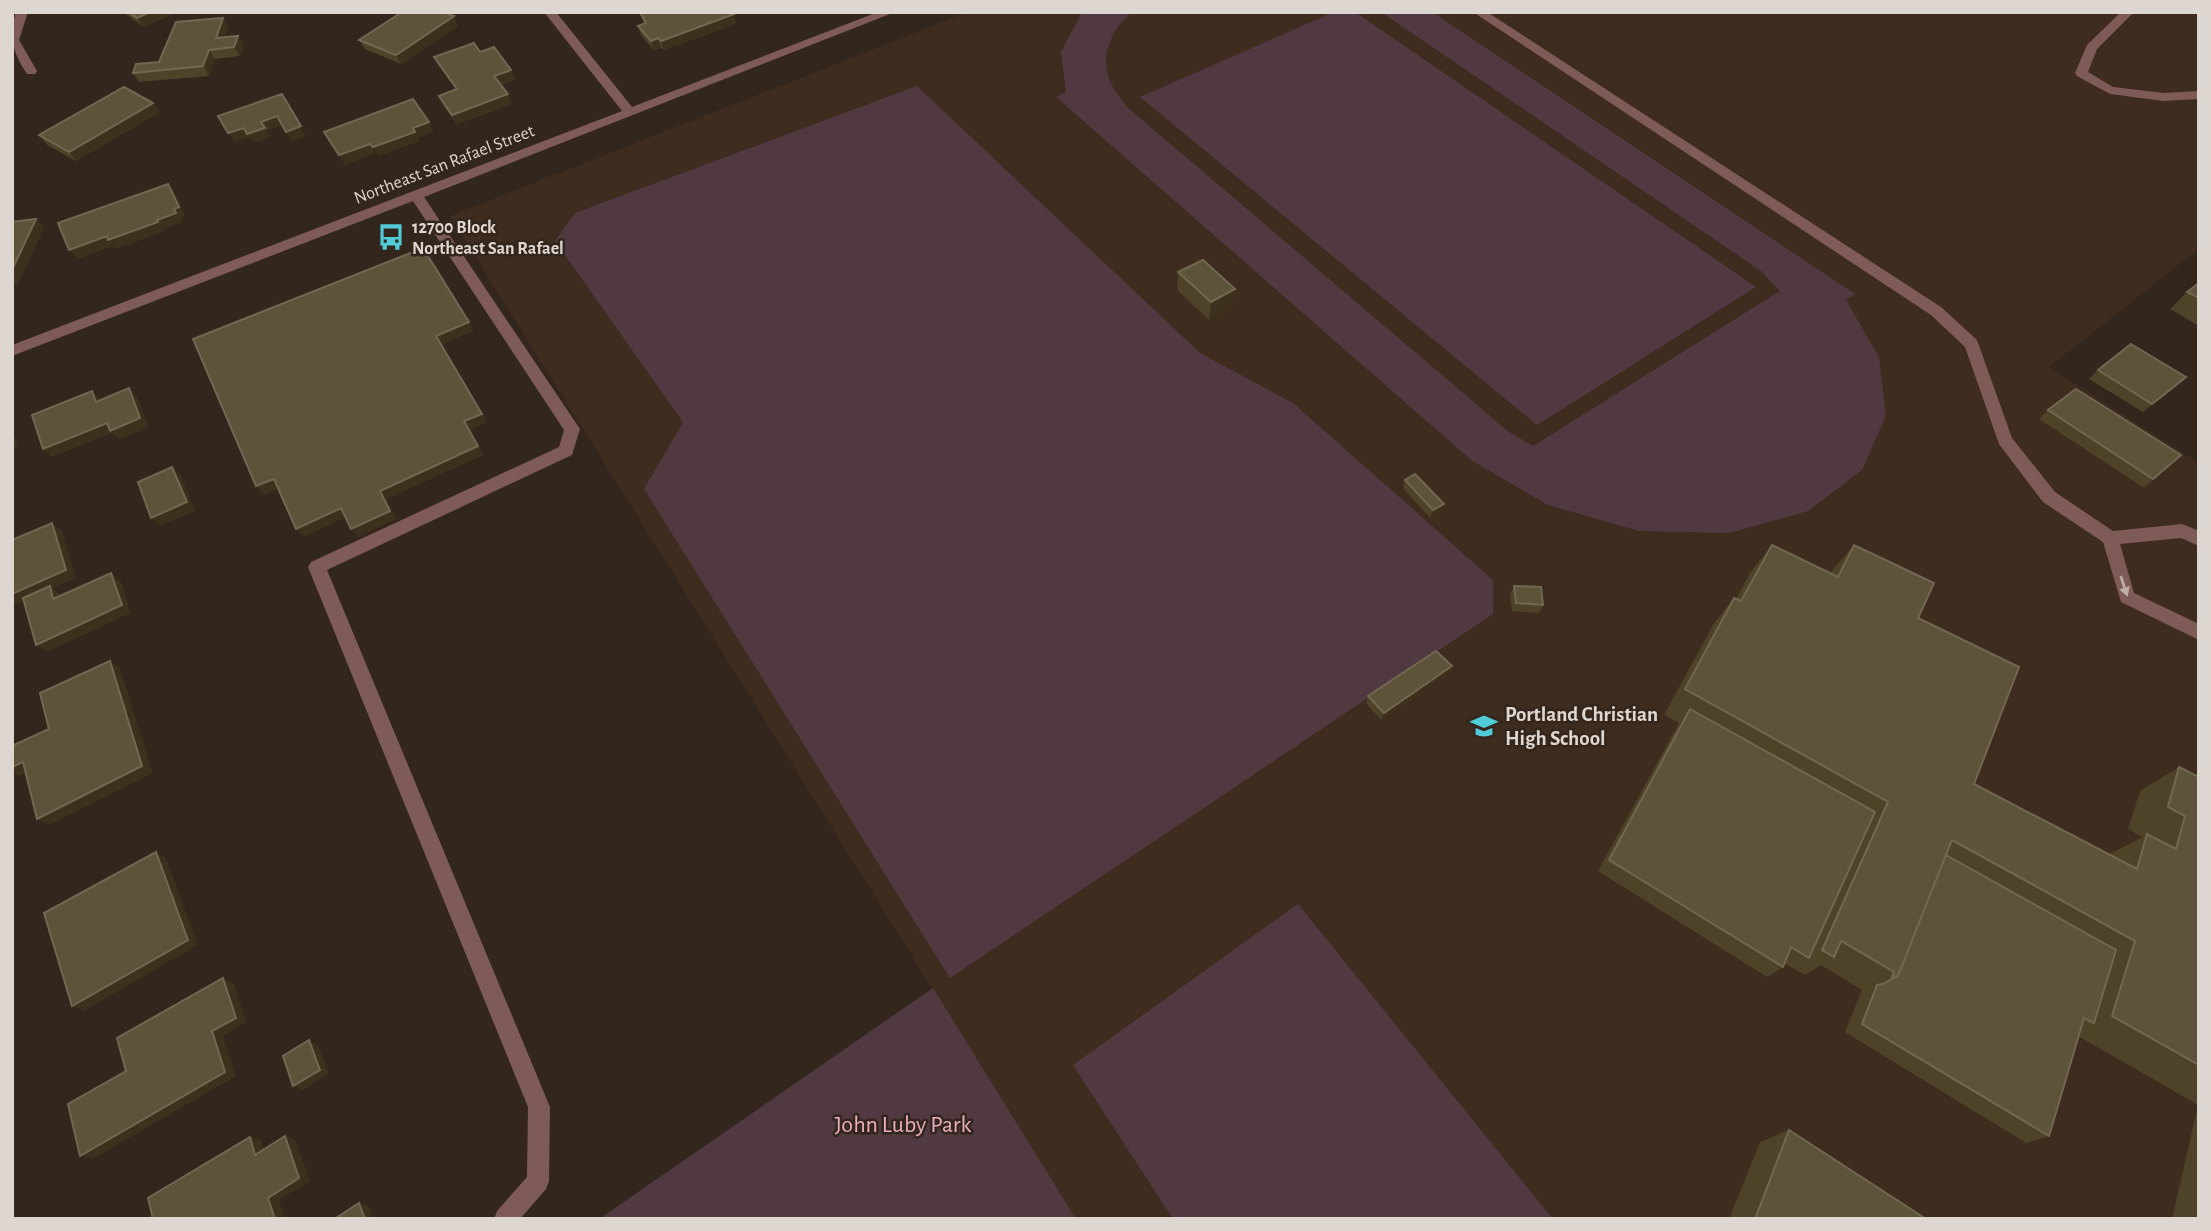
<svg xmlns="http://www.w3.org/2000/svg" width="2211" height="1231" viewBox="0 0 2211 1231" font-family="'Alegreya Sans',sans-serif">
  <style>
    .built { fill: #3e2c1f }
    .green { fill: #503941 }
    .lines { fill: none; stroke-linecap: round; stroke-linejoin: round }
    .minor { fill: #7f5b57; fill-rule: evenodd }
    .wall { fill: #4e4228 }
    .shaded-wall { fill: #3d301c }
    .building { fill: #5d523a; stroke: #726751; stroke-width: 2 }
    .oneway { fill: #bdaba6 }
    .labels { text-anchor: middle; stroke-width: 5; stroke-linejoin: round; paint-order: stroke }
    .far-street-label { font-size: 18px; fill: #ded6d0; stroke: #33261d }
    .far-poi-label { font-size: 18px; font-weight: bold; fill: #ded6d0; stroke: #33261d; text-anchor: start }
    .poi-label { font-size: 21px; font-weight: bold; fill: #ded6d0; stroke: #33261d; text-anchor: start }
    .near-park-label { font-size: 24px; fill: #eaadc2; stroke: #33261d }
  </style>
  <rect width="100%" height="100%" fill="#33261d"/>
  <!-- built -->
  <path class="built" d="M 968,12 L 2199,12 L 2199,249 L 2049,367 L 2199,463 L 2199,1219 L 1076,1219 L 450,216 Z"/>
  <!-- green -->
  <g class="green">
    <path d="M 1082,12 L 1132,12 C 1113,27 1100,55 1109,78 C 1112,88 1121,99 1127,107 L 1509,432 L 1533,446 L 1780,291 L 1761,271 L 1381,12 L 1432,12 L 1855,294 L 1846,300 L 1879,357 L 1886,416 L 1862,470 L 1808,511 L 1730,533 L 1639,531 L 1548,505 L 1471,460 L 1056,97 L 1066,92 L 1061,52 Z"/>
    <path d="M 1334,12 L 1355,12 L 1756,287 L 1537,425 L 1140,97 Z"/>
    <path d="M 917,86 L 1200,353 L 1293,403 L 1493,580 L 1493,614 L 950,978 L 644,489 L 683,422 L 555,241 L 575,213 Z"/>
    <path d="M 1298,904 L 1553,1219 L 1173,1219 L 1073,1065 Z"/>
    <path d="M 933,988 L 1076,1219 L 599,1219 Z"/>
  </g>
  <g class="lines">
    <!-- minor -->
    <g class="minor">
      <path d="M 16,12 L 28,12 L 19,40 L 37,71 L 35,74 L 27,74 C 13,53 8,36 16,12 Z"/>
      <path d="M 544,12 L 556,12 L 632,107 L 878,12 L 895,12 L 424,197 L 580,429 L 572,455 L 327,570 L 550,1107 L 549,1181 L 546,1189 L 520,1219 L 494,1219 L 497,1211 L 527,1177 L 528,1107 L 308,567 L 311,562 L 559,447 L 564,430 L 413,201 L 12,356 L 12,345 L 622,111 Z"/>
      <path d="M 1473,12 L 1487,12 L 1941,307 L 1977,340 L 2012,438 L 2055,492 L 2113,531 L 2182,524 L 2199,531 L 2199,546 L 2181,538 L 2120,544 L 2134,593 L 2199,624 L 2199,640 L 2121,602 L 2103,542 L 2043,502 L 1999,444 L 1965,347 L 1931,315 Z"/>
      <path d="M 2121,12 L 2134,12 L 2097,49 L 2088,72 L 2113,87 L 2164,93 L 2199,91 L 2199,99 L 2164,101 L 2110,94 L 2077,76 L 2075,73 L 2087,45 Z"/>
    </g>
  </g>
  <!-- wall -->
  <g class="wall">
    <path d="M 123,12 L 177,12 L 144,27 Z"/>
    <path d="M 641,14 L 736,24 L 664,50 L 661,48 L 654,50 L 641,35 L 638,26 L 644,24 Z"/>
    <path d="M 223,18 L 229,27 L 225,37 L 238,36 L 244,45 L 240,56 L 215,59 L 209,76 L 139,82 L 133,73 L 159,62 Z"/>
    <path d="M 458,26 L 401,64 L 365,49 L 359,40 Z"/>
    <path d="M 480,52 L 511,70 L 515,79 L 501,85 L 512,104 L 457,124 L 443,105 L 439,96 L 456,90 L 439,66 L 434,57 Z"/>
    <path d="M 160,112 L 76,161 L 47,145 L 39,135 Z"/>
    <path d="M 1178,272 L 1233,307 L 1209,320 L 1177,290 Z"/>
    <path d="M 2199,283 L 2199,326 L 2170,309 L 2187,292 Z"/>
    <path d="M 2098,370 L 2186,377 L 2176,386 L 2143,412 L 2089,379 Z"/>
    <path d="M 2048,410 L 2181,455 L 2144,488 L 2039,419 Z"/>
    <path d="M 1405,480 L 1444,504 L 1441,513 L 1430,518 L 1403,488 Z"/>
    <path d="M 1772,545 L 1830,573 L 1854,545 L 1918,618 L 1974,784 L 2110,854 L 2142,837 L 2128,829 L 2140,791 L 2179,767 L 2199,777 L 2199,1219 L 2172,1219 L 2198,1105 L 2078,1036 L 2049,1136 L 2026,1143 L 1845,1032 L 1862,990 L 1821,965 L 1805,975 L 1784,963 L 1783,967 L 1767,977 L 1598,871 L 1679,723 L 1664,715 L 1713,625 L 1734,598 L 1736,599 L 1750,573 Z"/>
    <path d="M 1514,586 L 1543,605 L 1539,613 L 1512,611 L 1510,594 Z"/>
    <path d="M 1452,666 L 1448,673 L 1381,720 L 1366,703 L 1368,696 Z"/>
    <path d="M 1789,1130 L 1926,1219 L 1729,1219 L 1760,1142 Z"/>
  </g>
  <!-- shaded-wall -->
  <g class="shaded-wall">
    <path d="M 150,12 L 177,12 L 144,27 L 137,18 Z"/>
    <path d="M 734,14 L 736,24 L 664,50 L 661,41 Z"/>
    <path d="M 454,16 L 458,26 L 401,64 L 396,55 Z"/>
    <path d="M 223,18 L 229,27 L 222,47 L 216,38 Z"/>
    <path d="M 238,36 L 244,45 L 240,56 L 234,47 Z"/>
    <path d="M 658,38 L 661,48 L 654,50 L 651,41 Z"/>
    <path d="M 209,50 L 215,59 L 209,76 L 203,66 Z"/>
    <path d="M 511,70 L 515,79 L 498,85 L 494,76 Z"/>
    <path d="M 508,94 L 512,104 L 457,124 L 452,115 Z"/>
    <path d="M 153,103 L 160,112 L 76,161 L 69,152 Z"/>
    <path d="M 288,103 L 306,136 L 292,141 L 286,132 Z"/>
    <path d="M 277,116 L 283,125 L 267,131 L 271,137 L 254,143 L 249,137 L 234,142 L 228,133 Z"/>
    <path d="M 429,122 L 434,132 L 418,138 L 420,141 L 379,156 L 373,147 L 413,128 Z"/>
    <path d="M 370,144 L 376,153 L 345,165 L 339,155 Z"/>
    <path d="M 168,184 L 175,193 L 186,217 L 182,218 L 183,222 L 164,229 L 165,231 L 116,249 L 113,246 L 78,259 L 69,250 L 107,236 L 157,220 L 174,209 Z"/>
    <path d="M 36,219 L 44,228 L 17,287 L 12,281 L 12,270 Z"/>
    <path d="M 1235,289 L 1233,307 L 1209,320 L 1211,302 Z"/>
    <path d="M 469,322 L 474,331 L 442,345 L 487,422 L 470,430 L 484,455 L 387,499 L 397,519 L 358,537 L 351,529 L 380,491 L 464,421 L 436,336 Z"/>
    <path d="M 2186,377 L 2176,386 L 2143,412 L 2152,404 Z"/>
    <path d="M 129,388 L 137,397 L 149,427 L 119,440 L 112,433 L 52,457 L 43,449 Z"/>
    <path d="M 92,391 L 101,400 L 96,402 Z"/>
    <path d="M 12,428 L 18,446 L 12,449 Z"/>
    <path d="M 172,467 L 181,476 L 195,511 L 160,526 L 151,518 Z"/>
    <path d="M 274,479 L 281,487 L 264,495 L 256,486 Z"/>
    <path d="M 1444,504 L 1441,513 L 1430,518 L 1433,510 Z"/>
    <path d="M 341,508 L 348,516 L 304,537 L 296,529 Z"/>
    <path d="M 52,523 L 62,531 L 76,578 L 53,588 L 60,594 L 63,607 L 53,599 L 51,589 L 12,606 L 12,594 Z"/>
    <path d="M 111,573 L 121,581 L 131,613 L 47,652 L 36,645 Z"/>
    <path d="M 110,661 L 120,668 L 153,773 L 49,825 L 37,819 Z"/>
    <path d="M 1452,666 L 1448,673 L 1381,720 L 1384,713 Z"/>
    <path d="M 23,762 L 34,769 L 19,776 L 12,772 L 12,767 Z"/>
    <path d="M 156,852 L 166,858 L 198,945 L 84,1011 L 72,1006 Z"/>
    <path d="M 223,978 L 234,983 L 246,1022 L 223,1036 L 236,1076 L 93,1159 L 80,1156 L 212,1031 Z"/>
    <path d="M 309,1040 L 318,1045 L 329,1074 L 303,1090 L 293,1086 Z"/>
    <path d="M 285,1136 L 295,1139 L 310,1181 L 279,1200 L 285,1219 L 275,1219 L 268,1198 Z"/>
    <path d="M 250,1137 L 261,1140 L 265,1158 L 255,1155 Z"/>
    <path d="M 359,1203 L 369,1206 L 373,1219 L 365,1219 Z"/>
  </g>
  <!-- building -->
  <g class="building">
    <path d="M 129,12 L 150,12 L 137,18 Z"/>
    <path d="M 402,12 L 443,12 L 454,16 L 396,55 L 359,40 Z"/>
    <path d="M 647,12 L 732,12 L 734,14 L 661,41 L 658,38 L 651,41 L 638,26 L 646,23 L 641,14 Z"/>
    <path d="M 223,18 L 216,38 L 238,36 L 234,47 L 209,50 L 203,66 L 133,73 L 136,64 L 159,62 L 176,22 Z"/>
    <path d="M 474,43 L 480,52 L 494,47 L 511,70 L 494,76 L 508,94 L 452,115 L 439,96 L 457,89 L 434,57 Z"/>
    <path d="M 124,87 L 153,103 L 69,152 L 39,135 Z"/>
    <path d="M 282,94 L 301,126 L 286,132 L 277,116 L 261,122 L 265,128 L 247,134 L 244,128 L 228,133 L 218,116 Z"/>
    <path d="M 413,99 L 429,122 L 413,128 L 415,132 L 373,147 L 370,144 L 339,155 L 324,132 Z"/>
    <path d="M 168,184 L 179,207 L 174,209 L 176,213 L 157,220 L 158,222 L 108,240 L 107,236 L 69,250 L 58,223 Z"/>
    <path d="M 36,219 L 12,270 L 12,222 Z"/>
    <path d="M 423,248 L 469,322 L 436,336 L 482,414 L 464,421 L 478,446 L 380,491 L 390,511 L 351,529 L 341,508 L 296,529 L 274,479 L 256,486 L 193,339 Z"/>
    <path d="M 1203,260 L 1235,289 L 1211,302 L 1178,272 Z"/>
    <path d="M 2199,283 L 2199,298 L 2187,292 Z"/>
    <path d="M 2131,344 L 2186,377 L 2152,404 L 2098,370 Z"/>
    <path d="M 129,388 L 140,418 L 110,431 L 107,423 L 43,449 L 32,415 L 92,391 L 96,402 Z"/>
    <path d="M 2076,389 L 2181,455 L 2153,479 L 2048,410 Z"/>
    <path d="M 172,467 L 187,502 L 151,518 L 138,482 Z"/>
    <path d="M 1415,474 L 1444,504 L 1433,510 L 1405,480 Z"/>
    <path d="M 52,523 L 66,570 L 12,594 L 12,540 Z"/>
    <path d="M 1772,545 L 1838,577 L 1854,545 L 1934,583 L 1918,618 L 2019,667 L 1974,784 L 2137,869 L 2147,834 L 2176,849 L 2185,816 L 2168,807 L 2179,767 L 2199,777 L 2199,1065 L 2112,1016 L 2135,941 L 1952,840 L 1898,976 L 1892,977 L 1894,972 L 1841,941 L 1834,957 L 1822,950 L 1888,802 L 1685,689 L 1734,598 L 1741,601 Z"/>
    <path d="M 111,573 L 122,605 L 36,645 L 23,598 L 50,586 L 53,599 Z"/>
    <path d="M 1514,586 L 1541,587 L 1543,605 L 1516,603 Z"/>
    <path d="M 1436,651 L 1452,666 L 1384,713 L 1368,696 Z"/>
    <path d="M 110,661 L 142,766 L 37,819 L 23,762 L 12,767 L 12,746 L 49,729 L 40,693 Z"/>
    <path d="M 1690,709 L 1875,812 L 1809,958 L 1791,947 L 1783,967 L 1609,860 Z"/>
    <path d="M 156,852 L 188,940 L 72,1006 L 44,913 Z"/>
    <path d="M 1946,855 L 2116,950 L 2094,1023 L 2084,1018 L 2049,1136 L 1862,1024 L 1877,985 L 1883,984 L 1898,976 Z"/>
    <path d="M 223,978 L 236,1018 L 212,1031 L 225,1072 L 80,1156 L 68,1104 L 126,1071 L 117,1038 Z"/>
    <path d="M 309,1040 L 320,1070 L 293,1086 L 283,1056 Z"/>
    <path d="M 1789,1130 L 1926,1219 L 1755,1219 Z"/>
    <path d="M 285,1136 L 299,1178 L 268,1198 L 275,1219 L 153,1219 L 148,1198 L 250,1137 L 255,1155 Z"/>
    <path d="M 359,1203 L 365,1219 L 336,1219 L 336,1218 Z"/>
  </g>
  <!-- one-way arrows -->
  <defs><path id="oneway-solid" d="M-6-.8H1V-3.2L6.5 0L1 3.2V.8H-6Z" transform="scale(1.75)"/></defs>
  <use class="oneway" href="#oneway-solid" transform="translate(2124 586) rotate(72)"/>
  <!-- icons -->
  <defs>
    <symbol id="bus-bare" viewBox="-9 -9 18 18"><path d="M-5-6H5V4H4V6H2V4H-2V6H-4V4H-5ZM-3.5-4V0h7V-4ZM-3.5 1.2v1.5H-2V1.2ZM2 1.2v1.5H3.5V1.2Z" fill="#52cbd9" stroke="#33261d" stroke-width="2.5" paint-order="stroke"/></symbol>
    <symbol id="school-bare" viewBox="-9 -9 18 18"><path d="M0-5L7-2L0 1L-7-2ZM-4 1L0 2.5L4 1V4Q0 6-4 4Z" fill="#52cbd9" stroke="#33261d" stroke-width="2.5" paint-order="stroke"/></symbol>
  </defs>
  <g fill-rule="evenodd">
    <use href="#bus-bare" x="372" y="218" width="38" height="38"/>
    <use href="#school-bare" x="1465" y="707" width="38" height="38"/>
  </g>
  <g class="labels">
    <!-- far-street labels -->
    <g class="far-street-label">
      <text transform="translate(444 164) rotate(-21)" y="6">Northeast San Rafael Street</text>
    </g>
    <!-- far-poi labels -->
    <g class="far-poi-label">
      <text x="412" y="233">12700 Block<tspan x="412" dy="21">Northeast San Rafael</tspan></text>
    </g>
    <!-- poi labels -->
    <g class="poi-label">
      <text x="1505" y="721">Portland Christian<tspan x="1505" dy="24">High School</tspan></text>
    </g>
    <!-- near-park labels -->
    <g class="near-park-label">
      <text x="903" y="1132">John Luby Park</text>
    </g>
  </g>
  <!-- border -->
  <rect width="2211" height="1231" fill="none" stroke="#ded6d0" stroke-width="28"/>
</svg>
